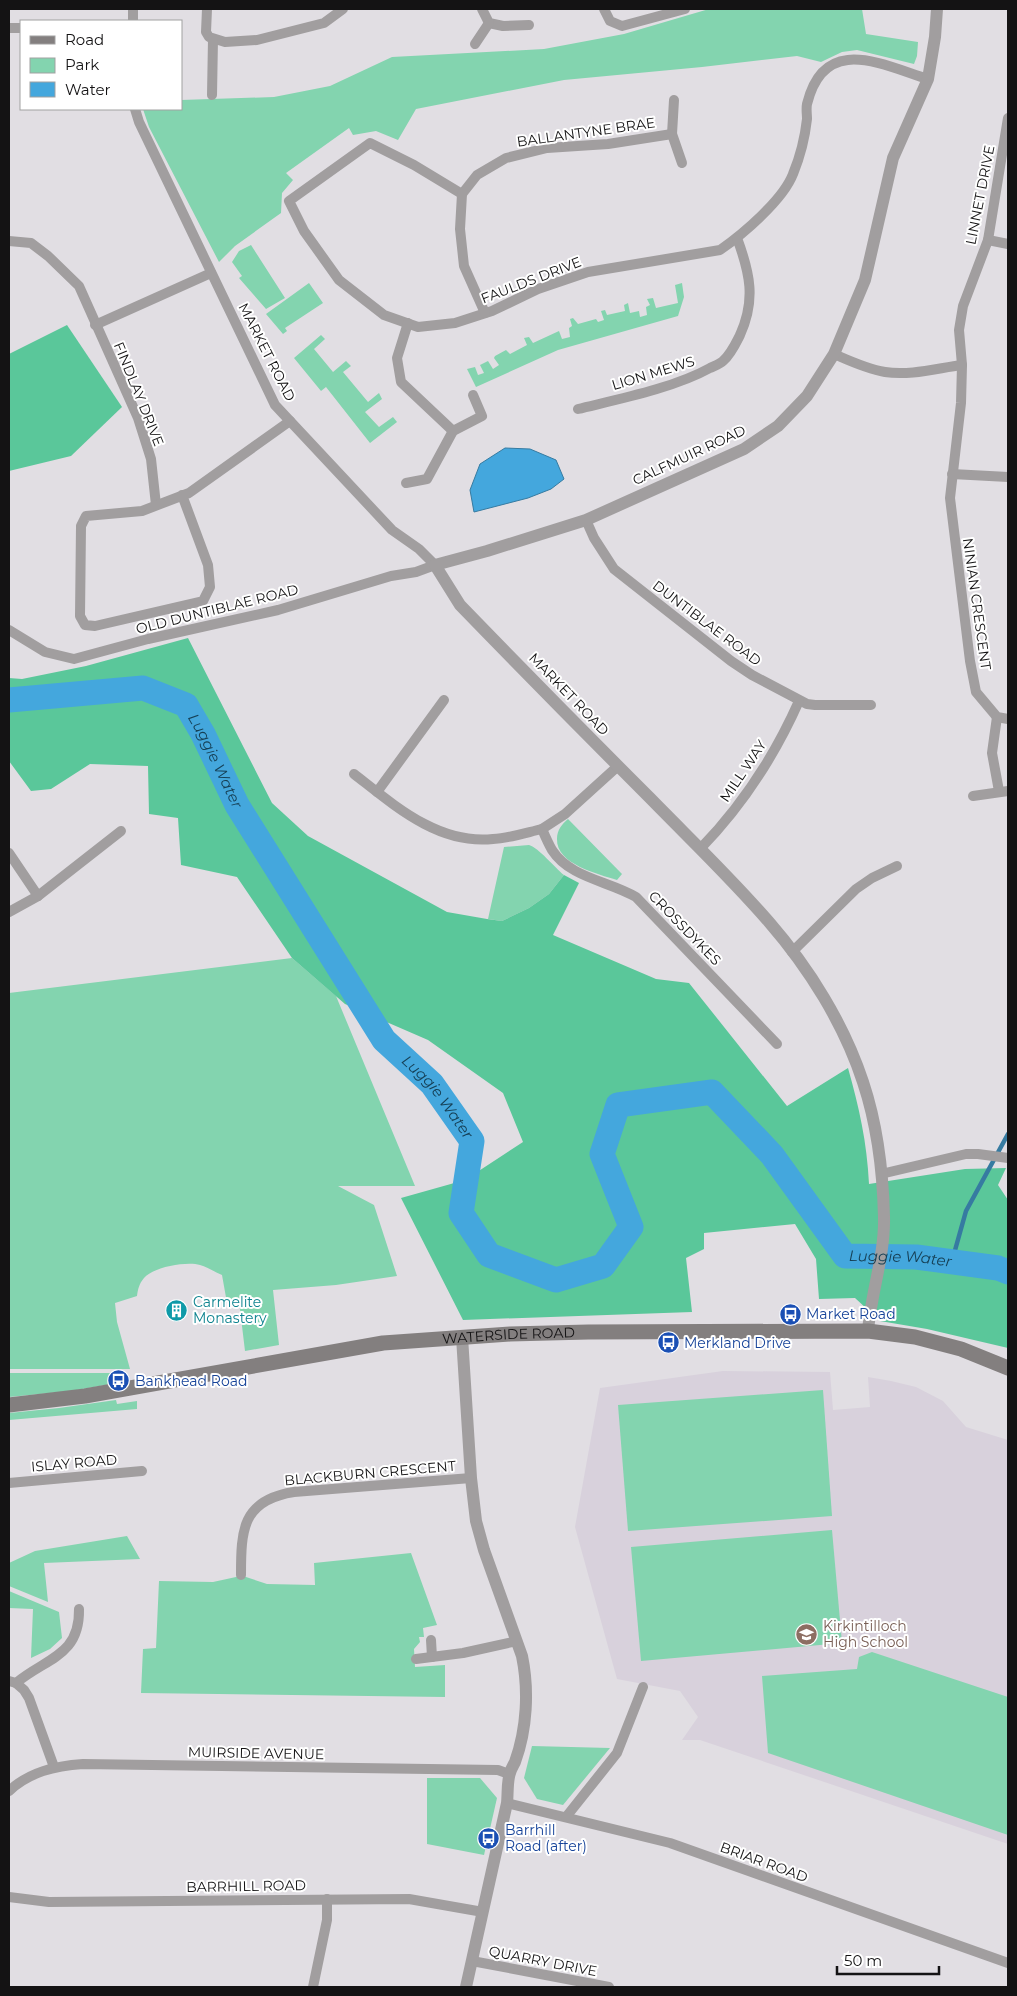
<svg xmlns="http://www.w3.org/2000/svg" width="1017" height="1996" viewBox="0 0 1017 1996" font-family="Montserrat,sans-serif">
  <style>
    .built { fill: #d8d1dc }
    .green { fill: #83d4af }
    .forest { fill: #5ac79a }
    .water { fill: #44a7dd; stroke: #367ba1 }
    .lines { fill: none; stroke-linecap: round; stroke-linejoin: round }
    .stream { stroke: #367ba1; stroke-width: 4.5 }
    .river { stroke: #44a7dd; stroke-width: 25 }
    .minor { stroke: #a19e9f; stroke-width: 10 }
    .tertiary { stroke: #a19e9f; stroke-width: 12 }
    .secondary { stroke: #837f7f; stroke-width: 15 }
    .labels { text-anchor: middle; stroke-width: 4; stroke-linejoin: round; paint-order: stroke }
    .street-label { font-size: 14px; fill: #141314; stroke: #fff }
    .culture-label { font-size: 14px; fill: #0d838f; stroke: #fff; text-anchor: start }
    .transit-label { font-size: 14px; fill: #164399; stroke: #fff; text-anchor: start }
    .education-label { font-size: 14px; fill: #785e54; stroke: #fff; text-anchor: start }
    .water-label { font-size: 15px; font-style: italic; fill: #164056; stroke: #fff }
  </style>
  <rect width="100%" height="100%" fill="#e1dee3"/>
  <!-- built -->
  <path class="built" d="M 723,1371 L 830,1372 L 833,1410 L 870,1407 L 868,1377 L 891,1381 L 916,1387 L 943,1401 L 966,1427 L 1008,1440 L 1008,1844 L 700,1740 L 682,1740 L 698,1717 L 680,1691 L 617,1679 L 575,1527 L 600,1388 Z"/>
  <!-- green -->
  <g class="green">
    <path d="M 709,9 L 862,9 L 866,34 L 918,42 L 917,56 L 914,64 L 857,50 L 842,52 L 821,62 L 797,56 L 702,67 L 564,80 L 416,109 L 398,140 L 376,131 L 353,135 L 349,128 L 286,173 L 293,180 L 282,193 L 281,213 L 235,246 L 219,262 L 149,127 L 143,109 L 181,109 L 181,100 L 274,97 L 330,86 L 392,57 L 544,49 L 624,34 Z"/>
    <path d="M 251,245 L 285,298 L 266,309 L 239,278 L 242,276 L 232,262 L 239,251 Z"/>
    <path d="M 309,283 L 323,303 L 285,328 L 287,331 L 283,334 L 266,314 Z"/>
    <path d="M 682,283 L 684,297 L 678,316 L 558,350 L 476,387 L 467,369 L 475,367 L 478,375 L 484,373 L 480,365 L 488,361 L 493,369 L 499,365 L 494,358 L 495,356 L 506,350 L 510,354 L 527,345 L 524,338 L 529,337 L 533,343 L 559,331 L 562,339 L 570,337 L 569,328 L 572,326 L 570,319 L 573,318 L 578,324 L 596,319 L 598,322 L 604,320 L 601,311 L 605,310 L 607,315 L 625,311 L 624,305 L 628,303 L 630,313 L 639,311 L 640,317 L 647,315 L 646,307 L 650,305 L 647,299 L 653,298 L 656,308 L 678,303 L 675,285 Z"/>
    <path d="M 321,335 L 325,339 L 314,349 L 333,372 L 346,361 L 351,366 L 343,372 L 368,402 L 379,393 L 382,399 L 365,412 L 379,427 L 393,417 L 397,422 L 370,443 L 326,387 L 321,391 L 294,358 Z"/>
    <path d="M 568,819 L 622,874 L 617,880 C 598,874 556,864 557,839 C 557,830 562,824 568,819 Z"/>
    <path d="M 529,845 C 539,848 554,867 564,875 L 549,894 L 529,908 L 502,921 L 488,919 L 504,847 Z"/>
    <path d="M 292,958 L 336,996 L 415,1186 L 338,1186 L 374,1205 L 397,1276 L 336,1285 L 273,1290 L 279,1345 L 245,1351 L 239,1301 L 227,1303 L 222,1275 C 215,1272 207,1267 200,1265 C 187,1261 153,1267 144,1278 C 139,1284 138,1289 137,1296 L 115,1303 L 117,1322 L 130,1369 L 9,1369 L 9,993 Z"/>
    <path d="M 9,1373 L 124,1373 L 124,1378 L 110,1379 L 111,1384 L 71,1391 L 9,1397 Z"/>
    <path d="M 823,1390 L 832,1516 L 628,1531 L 618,1405 Z"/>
    <path d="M 116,1400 L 117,1404 L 137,1401 L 137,1409 L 9,1420 L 9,1413 L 59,1408 Z"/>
    <path d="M 832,1530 L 842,1643 L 641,1661 L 631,1547 Z"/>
    <path d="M 127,1536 L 140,1559 L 44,1563 L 48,1602 L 9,1586 L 9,1563 L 35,1551 Z"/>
    <path d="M 411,1553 L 437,1625 L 423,1628 L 424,1637 L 419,1637 L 420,1642 L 414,1649 L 415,1667 L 445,1665 L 445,1697 L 141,1693 L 143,1649 L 156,1648 L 159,1581 L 213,1582 L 236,1577 L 246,1577 L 267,1584 L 315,1585 L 314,1563 Z"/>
    <path d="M 9,1591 L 59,1612 L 62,1638 L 50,1649 L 31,1658 L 33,1609 L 9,1608 Z"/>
    <path d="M 872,1652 L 1008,1697 L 1008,1835 L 768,1753 L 762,1676 L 857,1669 L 859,1657 Z"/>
    <path d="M 532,1746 L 610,1748 L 563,1805 L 537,1799 L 524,1778 Z"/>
    <path d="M 427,1778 L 480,1778 L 497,1798 L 484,1855 L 427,1844 Z"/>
  </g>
  <!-- forest -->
  <g class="forest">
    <path d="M 67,325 L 122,407 L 71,456 L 9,471 L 9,354 Z"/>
    <path d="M 188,638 L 272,803 L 308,836 L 447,912 L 487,919 L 502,921 L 529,908 L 549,894 L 564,875 L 579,883 L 553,935 L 656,979 L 689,983 L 787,1106 L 848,1068 C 859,1107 867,1142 869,1184 L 965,1169 L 1006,1168 L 998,1185 L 1008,1200 L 1008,1348 L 927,1329 L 880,1321 L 855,1298 L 819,1299 L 816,1259 L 795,1224 L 704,1233 L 704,1249 L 686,1258 L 692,1312 L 463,1320 L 401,1198 L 465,1180 L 523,1142 L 503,1093 L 428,1040 L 345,1004 L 292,958 L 237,877 L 181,865 L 178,818 L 149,814 L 148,766 L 90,764 L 51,789 L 31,791 L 9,761 L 9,678 L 22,679 L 86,666 Z"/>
  </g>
  <!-- water -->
  <path class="water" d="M 505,448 L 530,449 L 556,460 L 564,479 L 551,489 L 528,498 L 474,512 L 470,490 L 480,464 Z"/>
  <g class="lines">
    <!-- stream -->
    <path class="stream" d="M 952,1261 L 966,1211 L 1008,1134"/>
    <!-- river -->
    <path class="river" id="s1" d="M 9,700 L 143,688 L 186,705 L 203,734 L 237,805 L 384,1040 L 432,1084 L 472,1141 L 461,1213 L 489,1255 L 556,1280 L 603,1266 L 631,1227 L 602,1154 L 618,1105 L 712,1092 L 772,1155 L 845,1256 L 916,1257 L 998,1268 L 1008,1272"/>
    <!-- minor -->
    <g class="minor">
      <path d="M 207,9 L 206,32 L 209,37 L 225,42 L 257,40 L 324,23 L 343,9"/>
      <path d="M 482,9 L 489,23 L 503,26 L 529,25"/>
      <path d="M 604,9 L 610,21 L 622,26 L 685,9"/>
      <path d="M 133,21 L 133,9"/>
      <path d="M 9,28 L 21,28"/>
      <path d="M 475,44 L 489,23"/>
      <path d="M 212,95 L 213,39"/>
      <path d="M 674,100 L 672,134 L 682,163"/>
      <path d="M 1008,118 L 988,240 L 963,306 L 959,330 L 962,365 L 961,403 L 950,498 L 970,661 L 976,692 L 997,717 L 1008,719"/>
      <path d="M 462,194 L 414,165 L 370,143 L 289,201 L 304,231 L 339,280 L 384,315 L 418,327 L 455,323 L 492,311 L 538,289 L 588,272 L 720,250 C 743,234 783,200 793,174 C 800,157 805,137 807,119 C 807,114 806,109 807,104 C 824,34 880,64 928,79"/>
      <path d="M 988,240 L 1008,244"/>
      <path d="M 9,241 L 31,243 L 48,256 L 79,286 L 138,418 L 151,459 L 156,505"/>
      <path d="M 485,313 L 464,266 L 460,229 L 462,194 L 477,175 L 506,158 L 547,148 L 608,144 L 672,134"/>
      <path d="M 408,323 L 397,358 L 401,382 L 453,431"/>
      <path d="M 95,325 L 211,273"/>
      <path d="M 834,354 C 850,361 867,369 885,372 C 910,376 938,368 962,365"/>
      <path d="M 578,409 C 619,399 674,388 710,368 C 714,366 720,364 723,361 C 731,354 736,343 740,335 C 756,300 750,273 737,238"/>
      <path d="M 952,474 L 1008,477"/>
      <path d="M 406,483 L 427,479 L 453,431 L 482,416 L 473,395"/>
      <path d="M 182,495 L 208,565 L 210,587 L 203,601 L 95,626 L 85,625 L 80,616 L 81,526 L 86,516 L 142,511 L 189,493 L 290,421"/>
      <path d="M 586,520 L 594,538 L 614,569 L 731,661 L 752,675 L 807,704 L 815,705 L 871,705"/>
      <path d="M 9,630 L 45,652 L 74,659 L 148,639 L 278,610 L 391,576 L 416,572 L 435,565 L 419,549 L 392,530 L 275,405 L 139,122 L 135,109"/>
      <path d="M 997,717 L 992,753 L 999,791"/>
      <path d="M 354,774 C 394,805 438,845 493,839 C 510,838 525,833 542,829 C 545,836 548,843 552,850 C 570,878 609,881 636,897 L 777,1044"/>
      <path d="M 377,792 L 444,700"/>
      <path d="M 973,796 L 1008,791"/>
      <path d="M 542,829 L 565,814 L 618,766"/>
      <path d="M 700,849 C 741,807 775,755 799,701"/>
      <path d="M 9,853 L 38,896"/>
      <path d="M 9,912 L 38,896 L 121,831"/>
      <path d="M 792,952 L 856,889 L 872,878 L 897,866"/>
      <path d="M 881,1174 L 966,1154 L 978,1154 L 1008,1158"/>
      <path d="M 9,1483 L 142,1471"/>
      <path d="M 241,1575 C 241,1530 242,1500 294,1492 L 471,1478"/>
      <path d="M 431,1640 L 432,1657"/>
      <path d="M 416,1659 L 463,1653 L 517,1641"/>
      <path d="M 9,1681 L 16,1683 C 46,1658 80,1656 79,1609"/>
      <path d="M 16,1683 L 24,1690 L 29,1698 L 54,1767"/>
      <path d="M 9,1791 C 29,1772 55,1766 83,1764 L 498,1770 L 509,1774"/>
      <path d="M 507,1803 L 670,1843 L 1008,1963"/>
      <path d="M 566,1817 L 617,1753 L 643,1687"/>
      <path d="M 9,1897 L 49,1902 L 409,1899 L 483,1912"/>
      <path d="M 472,1961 L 609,1987"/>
      <path d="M 313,1987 L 327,1920 L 327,1899"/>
    </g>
    <!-- tertiary -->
    <g class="tertiary">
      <path d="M 868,1331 C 871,1293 885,1255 884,1217 C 883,1173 877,1124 863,1082 C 844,1024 809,968 769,922 C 732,879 690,839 650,798 C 586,734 523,670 460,605 L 435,565 L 487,551 L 586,520 L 744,449 L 778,426 L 807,396 L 834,354 L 865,280 L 893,158 L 928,79 L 935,37 L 937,9"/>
      <path d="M 462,1337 L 471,1478 L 476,1521 L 484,1550 L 522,1656 C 529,1690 527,1729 515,1762 C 513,1766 511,1769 510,1773 C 507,1781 508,1794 507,1803 L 466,1987"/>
    </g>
    <!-- secondary -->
    <path class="secondary" id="s2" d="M 9,1405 L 85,1396 L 383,1343 L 510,1334 L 588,1332 L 868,1331 L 915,1337 L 961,1349 L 1008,1368"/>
  </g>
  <!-- icons -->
  <defs>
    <symbol id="building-disc" viewBox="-11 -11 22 22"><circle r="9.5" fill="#0f9aa8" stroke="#fff"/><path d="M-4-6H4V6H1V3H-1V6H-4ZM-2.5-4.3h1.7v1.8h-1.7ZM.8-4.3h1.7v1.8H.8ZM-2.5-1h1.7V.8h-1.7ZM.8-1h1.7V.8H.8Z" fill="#fff"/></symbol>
    <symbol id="bus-disc" viewBox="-11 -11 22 22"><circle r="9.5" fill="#1a4fb4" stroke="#fff"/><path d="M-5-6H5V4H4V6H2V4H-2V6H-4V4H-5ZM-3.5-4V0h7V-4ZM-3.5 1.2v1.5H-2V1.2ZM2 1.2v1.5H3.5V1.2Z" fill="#fff"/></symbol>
    <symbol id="school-disc" viewBox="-11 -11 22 22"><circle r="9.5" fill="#8d6e63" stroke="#fff"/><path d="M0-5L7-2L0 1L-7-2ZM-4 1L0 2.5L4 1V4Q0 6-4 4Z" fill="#fff"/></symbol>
  </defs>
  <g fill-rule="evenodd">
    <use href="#building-disc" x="164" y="1298" width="25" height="25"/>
    <use href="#bus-disc" x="778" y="1302" width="25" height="25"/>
    <use href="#bus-disc" x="656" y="1330" width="25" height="25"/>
    <use href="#bus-disc" x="106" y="1368" width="25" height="25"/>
    <use href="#school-disc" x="794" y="1622" width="25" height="25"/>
    <use href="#bus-disc" x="476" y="1826" width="25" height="25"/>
  </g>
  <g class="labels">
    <!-- street labels -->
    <g class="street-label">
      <text transform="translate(586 132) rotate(-8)" y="5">BALLANTYNE BRAE</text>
      <text transform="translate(980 195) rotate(-79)" y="5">LINNET DRIVE</text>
      <text transform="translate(531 280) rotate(-21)" y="5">FAULDS DRIVE</text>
      <text transform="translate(267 352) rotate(63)" y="5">MARKET ROAD</text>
      <text transform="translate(653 373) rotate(-17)" y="5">LION MEWS</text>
      <text transform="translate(139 394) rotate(68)" y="5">FINDLAY DRIVE</text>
      <text transform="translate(689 455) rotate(-25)" y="5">CALFMUIR ROAD</text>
      <text transform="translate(977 604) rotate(82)" y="5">NINIAN CRESCENT</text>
      <text transform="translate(217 609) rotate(-14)" y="5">OLD DUNTIBLAE ROAD</text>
      <text transform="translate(707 623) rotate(37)" y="5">DUNTIBLAE ROAD</text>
      <text transform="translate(569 694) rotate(46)" y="5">MARKET ROAD</text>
      <text transform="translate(743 771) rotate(-56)" y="5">MILL WAY</text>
      <text transform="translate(685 928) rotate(46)" y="5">CROSSDYKES</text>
      <text dy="5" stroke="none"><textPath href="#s2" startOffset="505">WATERSIDE ROAD</textPath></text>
      <text transform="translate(74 1463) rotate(-5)" y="5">ISLAY ROAD</text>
      <text transform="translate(370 1473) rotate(-5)" y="5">BLACKBURN CRESCENT</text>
      <text transform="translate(256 1753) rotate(1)" y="5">MUIRSIDE AVENUE</text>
      <text transform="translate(764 1862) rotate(20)" y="5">BRIAR ROAD</text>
      <text transform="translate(246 1886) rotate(-1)" y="5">BARRHILL ROAD</text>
      <text transform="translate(543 1961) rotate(11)" y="5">QUARRY DRIVE</text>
    </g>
    <!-- culture labels -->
    <g class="culture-label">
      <text x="193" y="1307">Carmelite<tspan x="193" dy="16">Monastery</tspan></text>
    </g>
    <!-- transit labels -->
    <g class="transit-label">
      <text x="806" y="1319">Market Road</text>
      <text x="684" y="1348">Merkland Drive</text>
      <text x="135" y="1386">Bankhead Road</text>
      <text x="505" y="1835">Barrhill<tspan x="505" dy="16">Road (after)</tspan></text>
    </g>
    <!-- education labels -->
    <g class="education-label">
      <text x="823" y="1631">Kirkintilloch<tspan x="823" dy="16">High School</tspan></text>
    </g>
    <!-- water labels -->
    <g class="water-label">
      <text dy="5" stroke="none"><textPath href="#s1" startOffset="244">Luggie Water</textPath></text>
      <text dy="5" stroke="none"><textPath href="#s1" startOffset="649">Luggie Water</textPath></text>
      <text dy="5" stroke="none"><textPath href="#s1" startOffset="1489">Luggie Water</textPath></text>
    </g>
  </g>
  <!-- border -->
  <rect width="1017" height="1996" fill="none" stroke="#141314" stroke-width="20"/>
  <!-- legend -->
  <rect x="20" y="20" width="162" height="90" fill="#ffffff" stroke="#a1a1a1"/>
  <rect x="30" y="36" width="25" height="8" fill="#837f7f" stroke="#a1a1a1"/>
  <text x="65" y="45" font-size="15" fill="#141314">Road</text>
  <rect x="30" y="58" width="25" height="15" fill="#83d4af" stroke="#a1a1a1"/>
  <text x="65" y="70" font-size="15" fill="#141314">Park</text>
  <rect x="30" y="82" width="25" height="15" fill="#44a7dd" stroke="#a1a1a1"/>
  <text x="65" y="95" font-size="15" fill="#141314">Water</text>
  <!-- scale -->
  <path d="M837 1966v8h102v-8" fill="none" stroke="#141314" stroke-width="2.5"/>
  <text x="844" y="1966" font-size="15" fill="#141314" stroke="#ffffff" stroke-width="4" paint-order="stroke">50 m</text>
</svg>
